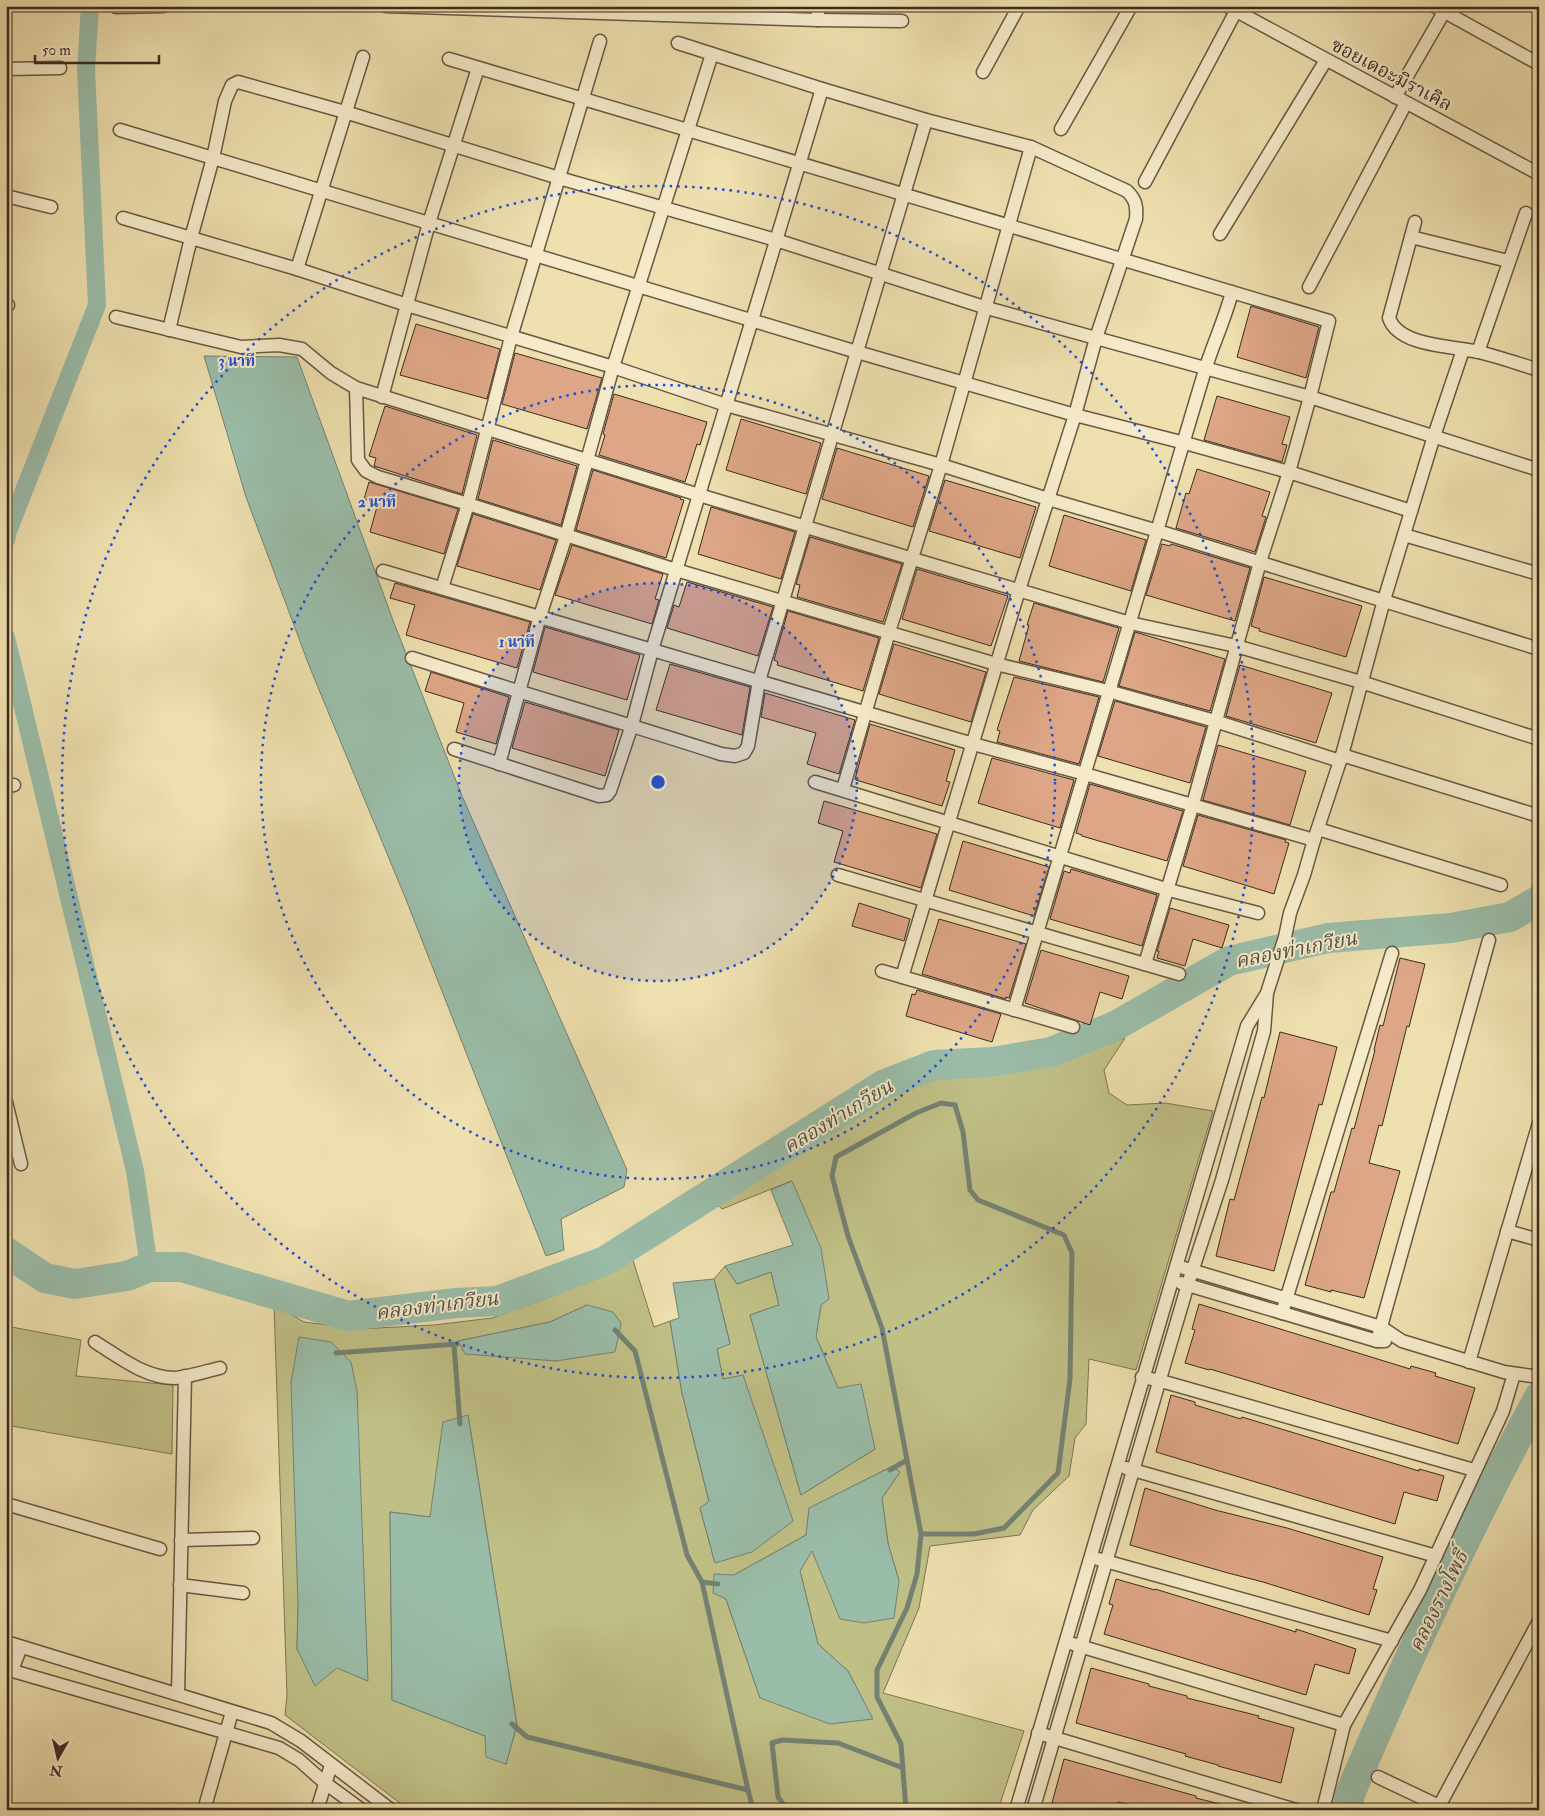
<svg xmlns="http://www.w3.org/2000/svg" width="1545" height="1816" viewBox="0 0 1545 1816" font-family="'IM FELL Double Pica','Noto Serif Thai',serif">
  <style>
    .green { fill: #c0c086; stroke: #7e7554; fill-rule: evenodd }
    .water { fill: #9abda9; stroke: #748273 }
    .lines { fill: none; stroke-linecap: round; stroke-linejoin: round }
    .stream { stroke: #748273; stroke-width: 5 }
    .canal { stroke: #9abda9; stroke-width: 18 }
    .river { stroke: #9abda9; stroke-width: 30 }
    .building { fill: #dda686; stroke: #3b2a21 }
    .minor-casing { stroke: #685844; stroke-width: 15 }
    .minor { stroke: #f5ebcb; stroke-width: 12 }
    .ring { fill: none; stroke: #1d4ed8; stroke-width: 2.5; stroke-dasharray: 2.5 5 }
    .labels { text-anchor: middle; stroke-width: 4; stroke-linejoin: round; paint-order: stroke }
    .street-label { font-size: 19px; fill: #3b2a21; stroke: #f5ebcb }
    .water-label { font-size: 20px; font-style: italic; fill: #534f43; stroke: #f5ebcb }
    .centre { fill: #1d4ed8; stroke: #f5ebcb; stroke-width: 2.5 }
    .ring-label { font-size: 15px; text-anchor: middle; font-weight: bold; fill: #1d4ed8; stroke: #f5ebcb; stroke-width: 4; stroke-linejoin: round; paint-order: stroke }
  </style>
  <rect width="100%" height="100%" fill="#efe0af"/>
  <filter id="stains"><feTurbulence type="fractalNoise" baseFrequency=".004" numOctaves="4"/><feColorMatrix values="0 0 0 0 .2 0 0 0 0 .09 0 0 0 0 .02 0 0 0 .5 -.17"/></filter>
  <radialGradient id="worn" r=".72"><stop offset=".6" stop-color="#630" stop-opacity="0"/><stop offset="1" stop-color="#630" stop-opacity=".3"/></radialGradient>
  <!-- green -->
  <g class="green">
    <path d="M 1125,1038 L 1104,1070 L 1109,1093 L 1127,1105 L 1165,1103 L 1213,1111 L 1136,1370 L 1089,1359 L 1086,1424 L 1075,1438 L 1069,1476 L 1033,1510 L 1020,1535 L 930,1546 L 919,1608 L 883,1693 L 1024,1731 L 998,1810 L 409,1810 L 285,1715 L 287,1695 L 274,1304 L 304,1322 L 359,1329 L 434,1325 L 492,1318 L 558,1294 L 631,1254 L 654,1327 L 670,1321 L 682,1393 L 709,1502 L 700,1508 L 715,1563 L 744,1376 L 723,1379 L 717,1349 L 730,1343 L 714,1279 L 725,1266 L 737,1284 L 771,1272 L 779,1305 L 750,1315 L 801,1495 L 875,1449 L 838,1388 L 816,1337 L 821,1305 L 791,1181 L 722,1209 L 711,1197 L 796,1148 L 810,1147 L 912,1082 L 950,1072 L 1045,1066 ZM 587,1305 L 556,1361 L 458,1341 L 550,1322 ZM 468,1415 L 517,1725 L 506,1764 L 485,1736 L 392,1700 L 390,1512 L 430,1517 ZM 893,1466 L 900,1472 L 882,1498 L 888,1543 L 899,1581 L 811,1550 L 800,1571 L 818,1644 L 848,1671 L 872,1719 L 760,1698 L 726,1599 L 734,1575 L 806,1535 L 810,1508 ZM 298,1606 L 368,1681 L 297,1649 Z"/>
    <path d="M 6,1326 L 81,1340 L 76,1376 L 173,1385 L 172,1454 L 6,1425 Z"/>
  </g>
  <!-- water -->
  <g class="water">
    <path d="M 204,356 L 297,357 L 394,623 L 462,796 L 627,1170 L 624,1187 L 561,1219 L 564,1250 L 546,1256 L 405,897 L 310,668 L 246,497 Z"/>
    <path d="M 792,1181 L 821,1248 L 829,1299 L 821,1305 L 816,1337 L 838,1388 L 861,1384 L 875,1449 L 801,1495 L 750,1315 L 779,1305 L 771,1272 L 737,1284 L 725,1266 L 793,1245 L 771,1190 Z"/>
    <path d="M 714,1279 L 730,1344 L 717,1349 L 723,1379 L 743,1375 L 793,1521 L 752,1552 L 715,1563 L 700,1508 L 709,1501 L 682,1393 L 670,1321 L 679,1318 L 673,1283 Z"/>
    <path d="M 587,1305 L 613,1312 L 621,1323 L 615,1352 L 556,1361 L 465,1354 L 458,1341 L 550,1322 Z"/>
    <path d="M 299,1337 L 331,1342 L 351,1362 L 357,1391 L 368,1681 L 337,1668 L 315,1686 L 297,1649 L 298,1606 L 291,1382 Z"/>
    <path d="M 468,1415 L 517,1725 L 506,1764 L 486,1757 L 485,1736 L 392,1700 L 390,1512 L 430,1517 L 443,1422 Z"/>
    <path d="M 893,1466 L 900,1472 L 882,1498 L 888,1543 L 899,1581 L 894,1618 L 864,1623 L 840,1619 L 812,1551 L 800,1571 L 818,1644 L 848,1671 L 873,1719 L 830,1724 L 760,1698 L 726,1599 L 713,1593 L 714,1574 L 734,1575 L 806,1535 L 809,1508 Z"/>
  </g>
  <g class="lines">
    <!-- stream -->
    <g class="stream">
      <path d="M 615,1330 L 635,1351 L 687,1555 L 702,1582 L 718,1584"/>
      <path d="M 454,1345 L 460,1424"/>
      <path d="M 336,1353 L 457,1344"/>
      <path d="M 890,1470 L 907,1460"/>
      <path d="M 512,1724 L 527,1737 L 748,1790 L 702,1582"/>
      <path d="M 748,1790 L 753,1810"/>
      <path d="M 793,1810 L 786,1808 L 778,1797 L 772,1743 L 782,1740 L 838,1743 L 903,1768"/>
      <path d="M 906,1810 L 901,1744 L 877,1697 L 877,1670 L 907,1608 L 917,1574 L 921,1534 L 882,1328 L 848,1236 L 832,1176 L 836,1157 L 916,1113 L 941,1103 L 955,1105 L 963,1132 L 970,1190 L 978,1200 L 1064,1235 L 1072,1253 L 1070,1379 L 1058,1473 L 1004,1528 L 974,1534 L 921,1534"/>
    </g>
    <!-- canal -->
    <g class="canal">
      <path d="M 6,540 L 8,531 L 97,305 L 86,69 L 90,6"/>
      <path d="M 6,637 L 135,1171 L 149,1267"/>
    </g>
    <!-- river -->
    <g class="river">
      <path d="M 6,1252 L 45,1278 L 75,1284 L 127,1276 L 149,1267 L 182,1267 L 348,1316 L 456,1303 L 497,1301 L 605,1261 L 883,1085 L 934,1065 L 992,1062 L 1051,1052 L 1115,1026 L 1229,961 L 1328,938 L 1451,928 L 1510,917 L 1539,900"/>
      <path d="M 1347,1810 L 1350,1794 C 1407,1659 1469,1526 1539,1397"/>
    </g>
  </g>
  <!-- building -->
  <g class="building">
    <path d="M 1251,306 L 1319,327 L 1306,378 L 1237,357 Z"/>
    <path d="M 416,324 L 500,349 L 487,399 L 400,375 Z"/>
    <path d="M 515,353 L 602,378 L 587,429 L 502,404 Z"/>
    <path d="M 614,394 L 707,422 L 700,445 L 697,444 L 685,482 L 599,455 L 605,435 L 603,434 Z"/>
    <path d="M 1217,396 L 1290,417 L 1282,444 L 1287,445 L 1282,462 L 1204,440 Z"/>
    <path d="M 385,406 L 477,435 L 462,494 L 374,466 L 376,458 L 369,456 Z"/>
    <path d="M 741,419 L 821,443 L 806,494 L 726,470 Z"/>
    <path d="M 493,440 L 577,466 L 561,525 L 478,499 Z"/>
    <path d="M 837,448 L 929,476 L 913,527 L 822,499 Z"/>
    <path d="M 1197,469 L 1270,492 L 1262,516 L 1266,517 L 1255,552 L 1176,528 L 1186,493 L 1189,494 Z"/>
    <path d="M 593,470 L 681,498 L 680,499 L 684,500 L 666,558 L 576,530 Z"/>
    <path d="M 945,480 L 1036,507 L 1020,558 L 929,531 Z"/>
    <path d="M 369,482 L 458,509 L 444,554 L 370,532 L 378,503 L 364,499 Z"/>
    <path d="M 711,507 L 795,532 L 781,579 L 698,554 Z"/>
    <path d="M 473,514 L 556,540 L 540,590 L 457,566 Z"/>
    <path d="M 1064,515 L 1146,540 L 1131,591 L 1049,566 Z"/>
    <path d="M 810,537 L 902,564 L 883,622 L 797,597 L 800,585 L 796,584 Z"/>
    <path d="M 1162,544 L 1170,546 L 1171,544 L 1250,568 L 1235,621 L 1146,595 Z"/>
    <path d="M 572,545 L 663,574 L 655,599 L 659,600 L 652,624 L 555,595 Z"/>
    <path d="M 917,569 L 1008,596 L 991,646 L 902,619 Z"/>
    <path d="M 1264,577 L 1362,606 L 1346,657 L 1259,631 L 1260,629 L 1251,626 Z"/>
    <path d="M 687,582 L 773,607 L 758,656 L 667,628 L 674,605 L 679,607 Z"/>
    <path d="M 395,583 L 530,622 L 517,668 L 406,635 L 415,605 L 390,598 Z"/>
    <path d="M 1034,603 L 1119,628 L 1103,682 L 1019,661 L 1029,625 L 1027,625 Z"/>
    <path d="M 788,611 L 879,638 L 863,691 L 777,665 L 778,662 L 774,660 Z"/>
    <path d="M 545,627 L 640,655 L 627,700 L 533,672 Z"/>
    <path d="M 1135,632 L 1225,659 L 1210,711 L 1119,686 Z"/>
    <path d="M 894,644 L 986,672 L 971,722 L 879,694 Z"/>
    <path d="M 670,664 L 750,687 L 742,735 L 656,710 Z"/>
    <path d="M 1240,665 L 1332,693 L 1316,743 L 1226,716 Z"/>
    <path d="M 431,672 L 509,697 L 496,744 L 456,732 L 464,703 L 425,691 Z"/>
    <path d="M 1014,677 L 1099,697 L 1079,764 L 997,742 L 1000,731 L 997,730 Z"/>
    <path d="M 765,693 L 855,720 L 839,774 L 807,764 L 816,733 L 761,717 Z"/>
    <path d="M 1115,701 L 1206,727 L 1190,783 L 1098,756 Z"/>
    <path d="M 525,702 L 619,730 L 605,776 L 512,748 Z"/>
    <path d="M 870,724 L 955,750 L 946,781 L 950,782 L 942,806 L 856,780 L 855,779 Z"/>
    <path d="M 1218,745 L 1306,771 L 1290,825 L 1203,800 Z"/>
    <path d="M 992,758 L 1074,780 L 1060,828 L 978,803 Z"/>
    <path d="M 1090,784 L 1183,811 L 1167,861 L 1082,836 L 1082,835 L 1076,833 Z"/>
    <path d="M 824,801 L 937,834 L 921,888 L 834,862 L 843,831 L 818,823 Z"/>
    <path d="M 1198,815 L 1286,840 L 1285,842 L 1289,843 L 1274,894 L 1183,866 Z"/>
    <path d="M 963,841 L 1049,867 L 1034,916 L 949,890 Z"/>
    <path d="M 1071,869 L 1157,895 L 1142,946 L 1050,919 L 1064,871 L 1070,873 Z"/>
    <path d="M 859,903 L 910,919 L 904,941 L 852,926 Z"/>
    <path d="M 1170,908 L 1229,925 L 1222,948 L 1193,939 L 1185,966 L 1157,958 L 1159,951 L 1157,951 Z"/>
    <path d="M 939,919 L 1026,944 L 1009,998 L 1006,997 L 1006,999 L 922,974 Z"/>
    <path d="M 1041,950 L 1129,976 L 1122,999 L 1100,992 L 1090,1025 L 1025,1003 Z"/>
    <path d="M 1400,958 L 1425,964 L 1409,1027 L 1407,1026 L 1382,1126 L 1379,1125 L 1369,1163 L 1400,1171 L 1364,1298 L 1331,1290 L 1331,1292 L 1305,1285 L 1331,1192 L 1334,1192 L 1352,1128 L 1354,1129 L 1375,1050 L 1374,1050 L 1380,1025 L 1383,1026 Z"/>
    <path d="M 917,990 L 1001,1014 L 992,1042 L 906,1016 L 912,994 L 915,995 Z"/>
    <path d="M 1280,1032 L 1337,1047 L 1322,1105 L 1319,1104 L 1274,1271 L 1216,1256 L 1230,1199 L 1234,1200 L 1262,1097 L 1264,1098 Z"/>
    <path d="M 1199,1304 L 1410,1369 L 1411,1366 L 1436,1373 L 1435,1376 L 1475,1388 L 1458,1444 L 1210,1369 L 1209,1370 L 1185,1363 L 1195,1330 L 1192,1329 Z"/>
    <path d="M 1171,1395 L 1195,1402 L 1195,1405 L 1241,1419 L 1242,1417 L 1419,1471 L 1419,1469 L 1444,1476 L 1437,1501 L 1404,1492 L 1395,1524 L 1156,1452 Z"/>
    <path d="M 1145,1488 L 1215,1510 L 1287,1528 L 1383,1557 L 1373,1589 L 1377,1590 L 1369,1615 L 1263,1582 L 1228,1573 L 1130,1545 Z"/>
    <path d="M 1116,1579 L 1155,1590 L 1155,1589 L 1296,1632 L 1296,1629 L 1356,1649 L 1349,1674 L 1315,1664 L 1306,1695 L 1104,1634 L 1113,1605 L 1109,1604 Z"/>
    <path d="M 1091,1668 L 1149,1684 L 1149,1686 L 1187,1696 L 1187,1698 L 1259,1716 L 1258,1718 L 1294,1728 L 1281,1783 L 1218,1766 L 1218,1765 L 1185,1756 L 1186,1754 L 1076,1723 Z"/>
    <path d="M 1064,1759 L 1196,1796 L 1196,1798 L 1224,1805 L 1224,1810 L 1149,1810 L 1118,1802 L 1116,1810 L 1050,1810 Z"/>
  </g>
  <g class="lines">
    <defs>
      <g id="minor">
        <path d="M 386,6 L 818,20 L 902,21"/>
        <path d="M 1227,6 L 1539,174"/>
        <path d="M 1434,6 L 1539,64"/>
        <path d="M 116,7 L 163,6"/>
        <path d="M 818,20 L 818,6"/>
        <path d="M 678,43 L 822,89 L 926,120 L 1031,147 L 1127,191 C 1136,200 1137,206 1136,219 L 1096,338 L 1075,415 L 1019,590 L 902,977"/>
        <path d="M 449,59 L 1329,321 L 1310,397 L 1289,472 L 1260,562 L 1193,804 L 1145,964"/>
        <path d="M 6,69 L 60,68"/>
        <path d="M 983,72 L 1019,6"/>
        <path d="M 1395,97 L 1444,12"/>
        <path d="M 1061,129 L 1131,6"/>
        <path d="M 120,130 L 857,352 L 1075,415 L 1185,443 L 1289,472 L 1411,511"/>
        <path d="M 1145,182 L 1236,11"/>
        <path d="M 6,196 L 51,207"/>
        <path d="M 123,218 L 297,269 L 407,305 L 613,367 L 726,405 L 941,465 L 1048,499 L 1158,531 L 1539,649"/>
        <path d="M 1415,222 L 1389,318 C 1399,347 1454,346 1479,352 C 1499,357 1519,364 1539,370"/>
        <path d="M 1220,234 L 1326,60"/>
        <path d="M 1411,237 L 1508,261"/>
        <path d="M 297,269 L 363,57"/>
        <path d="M 1309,287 L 1406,103"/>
        <path d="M 6,305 L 8,305"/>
        <path d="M 116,317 L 241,347 L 279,345 L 302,349 L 331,373 L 356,388 L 358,460 L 366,471 L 378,477 L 468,504 L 676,570 L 996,664 L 1108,691 L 1215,721 L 1340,761"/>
        <path d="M 169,330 L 191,238 L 213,158 L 225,101 L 232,85 L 238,82 L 345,112 L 559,178 L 776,240 L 987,308 L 1310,397 L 1539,470"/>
        <path d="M 1478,352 L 1526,213"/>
        <path d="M 356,388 L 699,495 L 913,559 L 1130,623 L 1236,646 L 1361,682 L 1539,739"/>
        <path d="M 382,397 L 429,223 L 478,68"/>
        <path d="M 1404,535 L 1539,574"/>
        <path d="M 383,571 L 973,744 L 1085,774 L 1314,840"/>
        <path d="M 442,588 L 468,504 L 511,337 L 600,41"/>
        <path d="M 412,658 C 515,691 619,721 721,754 L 735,756 L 744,753 L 748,746 L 759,681 L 926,120"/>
        <path d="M 454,749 L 599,796 L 607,795 L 610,791 L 632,725 L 652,650 L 822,89"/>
        <path d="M 1342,755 L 1539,816"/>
        <path d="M 499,764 L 540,616 L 566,536 L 613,367 L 712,54"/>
        <path d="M 815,782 L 1169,890 L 1258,913"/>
        <path d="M 6,786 L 14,785"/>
        <path d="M 843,789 L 889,632 L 941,465 L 1031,147"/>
        <path d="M 1318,829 L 1501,885"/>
        <path d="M 838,875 L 1179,974"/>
        <path d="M 882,971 L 1073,1027"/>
        <path d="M 1014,1010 C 1060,860 1103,709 1149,558 C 1168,496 1186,433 1205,370 C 1213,344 1225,319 1232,292"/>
        <path d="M 6,1102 L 21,1164"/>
        <path d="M 1507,1231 L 1539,1240"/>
        <path d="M 1184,1268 L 1381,1327 L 1402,1341 L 1504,1372 L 1539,1377"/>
        <path d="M 1181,1283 L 1377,1341 L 1385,1341"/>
        <path d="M 1282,1313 L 1392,953"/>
        <path d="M 1377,1341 L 1489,940"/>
        <path d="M 95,1342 C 119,1357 145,1378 175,1378 C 187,1377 207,1371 220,1368"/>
        <path d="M 1469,1362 L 1539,1123"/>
        <path d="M 1142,1377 L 1161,1381 L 1474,1470"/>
        <path d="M 1126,1468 L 1436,1556"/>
        <path d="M 6,1504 L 160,1549"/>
        <path d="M 181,1540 L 253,1538"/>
        <path d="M 1098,1559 L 1392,1641"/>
        <path d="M 180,1585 L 243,1593"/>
        <path d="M 6,1642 L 271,1723 L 301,1741 L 391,1810"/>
        <path d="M 1073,1644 L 1344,1725"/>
        <path d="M 6,1669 L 279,1748 L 299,1760 L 325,1783 L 362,1810"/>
        <path d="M 12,1670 L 21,1647"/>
        <path d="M 178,1694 L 185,1376"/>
        <path d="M 1038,1733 L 1296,1810"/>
        <path d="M 1378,1777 L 1439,1806"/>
        <path d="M 204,1810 L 232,1712"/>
        <path d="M 317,1810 L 331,1765"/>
        <path d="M 1016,1810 L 1247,1026 L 1266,995"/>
        <path d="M 1033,1810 L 1188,1284 L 1222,1180 L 1264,1031 L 1267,993 L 1285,937 L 1290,913 L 1304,875 L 1314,840 L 1342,755 L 1384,600 L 1434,436 L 1463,350"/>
        <path d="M 1323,1810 L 1344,1725 L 1420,1590 L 1503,1411 L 1514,1374"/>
        <path d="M 1437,1810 L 1539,1621"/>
      </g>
    </defs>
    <!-- minor casing -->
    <use href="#minor" class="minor-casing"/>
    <!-- minor -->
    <use href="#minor" class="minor"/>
  </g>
  <!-- distance rings -->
  <circle cx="658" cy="782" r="199" fill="#1d4ed8" fill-opacity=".12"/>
  <g class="ring">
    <circle cx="658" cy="782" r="199"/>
    <circle cx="658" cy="782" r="397"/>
    <circle cx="658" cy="782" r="596"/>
  </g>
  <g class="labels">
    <!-- street labels -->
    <g class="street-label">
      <text transform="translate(1392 74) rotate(28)" y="7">ซอยเดอะมิราเคิล</text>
    </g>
    <!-- water labels -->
    <g class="water-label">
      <text transform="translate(1296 949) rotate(-11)" y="7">คลองท่าเกวียน</text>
      <text transform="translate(838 1116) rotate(-31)" y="7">คลองท่าเกวียน</text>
      <text transform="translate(437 1305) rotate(-7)" y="7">คลองท่าเกวียน</text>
      <text transform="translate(1438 1601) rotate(-64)" y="7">คลองรางโพธิ์</text>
    </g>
  </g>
  <circle cx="658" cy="782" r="8" class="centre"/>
  <g class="ring-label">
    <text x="237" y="366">3 นาที</text>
    <text x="377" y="507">2 นาที</text>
    <text x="517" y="647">1 นาที</text>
  </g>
  <!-- margin -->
  <rect width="1545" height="1816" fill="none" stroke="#efe0af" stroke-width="25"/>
  <rect x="8" y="8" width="1530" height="1801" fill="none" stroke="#3b2a21" stroke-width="2.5"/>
  <rect x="12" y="12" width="1520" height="1791" fill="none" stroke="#3b2a21"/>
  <!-- north arrow -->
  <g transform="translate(58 1758) rotate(188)" stroke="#f5ebcb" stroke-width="4" paint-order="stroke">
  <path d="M0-4L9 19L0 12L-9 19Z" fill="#3b2a21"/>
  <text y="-8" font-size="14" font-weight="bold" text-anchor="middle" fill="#3b2a21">N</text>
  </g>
  <!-- scale -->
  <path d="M35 55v8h124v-8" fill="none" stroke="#3b2a21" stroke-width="2.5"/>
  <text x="42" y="55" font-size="15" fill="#3b2a21" stroke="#f5ebcb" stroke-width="4" paint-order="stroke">50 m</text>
  <rect width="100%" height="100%" filter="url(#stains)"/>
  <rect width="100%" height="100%" fill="url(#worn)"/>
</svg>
